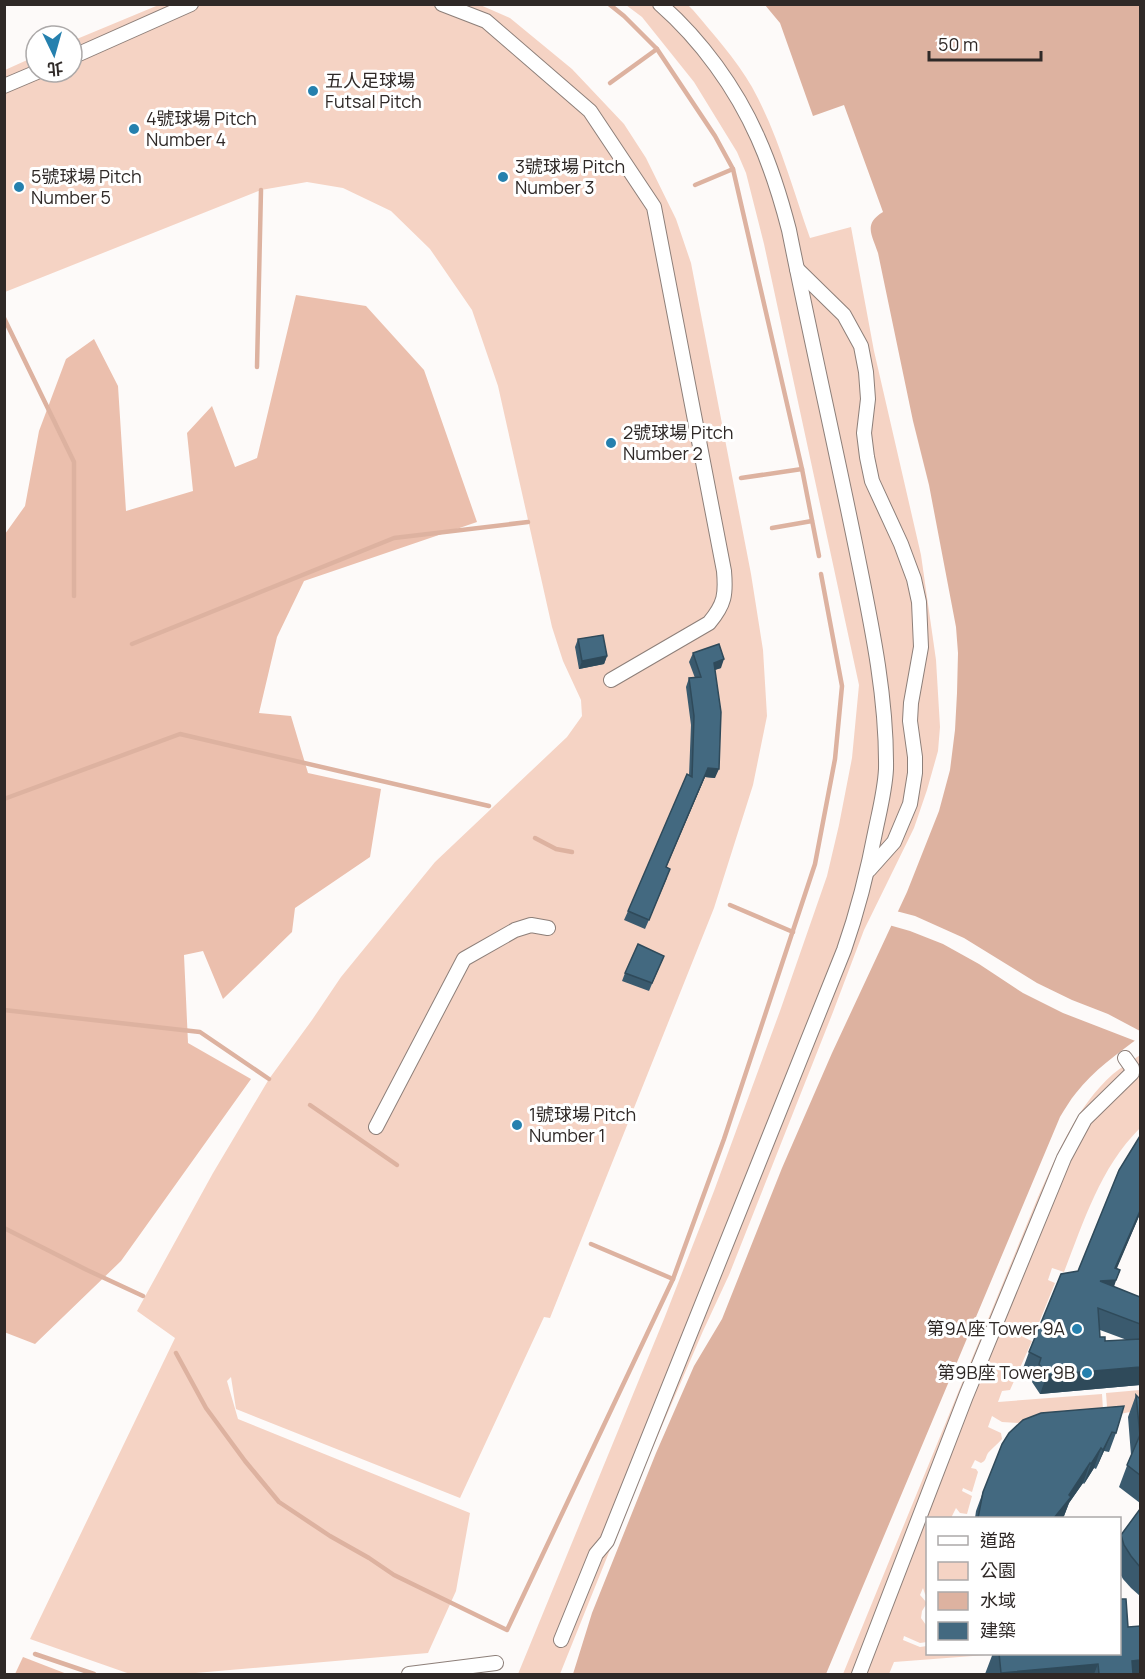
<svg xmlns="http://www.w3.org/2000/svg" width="1145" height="1679" viewBox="0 0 1145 1679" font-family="Manrope,'Noto Sans TC',sans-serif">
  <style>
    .green { fill: #f5d3c4 }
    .forest { fill: #ebbfad }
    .water { fill: #ddb2a0 }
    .pier { fill: #fdfaf9 }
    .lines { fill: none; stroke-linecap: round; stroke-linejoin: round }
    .stream { stroke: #ddb2a0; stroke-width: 4.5 }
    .street-casing { stroke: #8d7f79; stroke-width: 16 }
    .street { stroke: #fff; stroke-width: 14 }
    .wall { fill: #3a5a6e; fill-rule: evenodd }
    .shaded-wall { fill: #2f4a5a }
    .building { fill: #436980; stroke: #2f4a5a; stroke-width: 1.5 }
    .poi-dot { fill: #2580ae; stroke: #fff; stroke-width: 2 }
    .labels { text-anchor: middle; stroke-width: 6; stroke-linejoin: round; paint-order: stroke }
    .poi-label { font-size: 18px; fill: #2f2927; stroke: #fff; text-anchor: start }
  </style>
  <rect width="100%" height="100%" fill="#fdfaf9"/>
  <!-- green -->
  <g class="green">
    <path d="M 161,4 L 478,4 L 510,18 L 572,69 L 624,124 L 646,158 L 676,219 L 691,263 L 751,574 L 763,650 L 767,716 L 753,785 L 714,908 L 550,1318 L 544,1317 L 460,1498 L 236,1409 L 231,1377 L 227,1381 L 238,1419 L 470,1513 L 456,1591 L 428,1653 L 184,1674 L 130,1674 L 30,1639 L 175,1338 L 137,1311 L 213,1173 L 269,1079 L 312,1020 L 341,977 L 435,862 L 567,737 L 582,716 L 581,700 L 563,661 L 552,627 L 498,386 L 472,310 L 430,249 L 391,211 L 343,188 L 307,182 L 261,190 L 5,292 L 5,70 L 36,56 L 36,72 L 72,72 L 72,41 Z"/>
    <path d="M 626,5 L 688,5 L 693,10 C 714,35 736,59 752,87 C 778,134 792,187 810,238 L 851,227 L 874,351 L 921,555 L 936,660 L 940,727 L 938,751 L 927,790 L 914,828 L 864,930 L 833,1012 L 729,1275 L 703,1331 L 630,1500 L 560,1674 L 518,1674 L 664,1319 L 714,1191 L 780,1011 L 827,876 L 839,825 L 852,758 L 859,685 L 764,244 L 746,173 L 737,152 L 694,82 L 642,17 Z"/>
    <path d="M 1140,1055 L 1140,1128 C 1100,1168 1084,1221 1064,1272 L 1052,1268 L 1048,1280 L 1055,1283 L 1034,1335 L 1027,1332 L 1025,1338 L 1032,1341 L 1010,1390 L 1002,1391 L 998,1402 L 1102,1394 L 1103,1410 L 1020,1423 L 1002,1422 L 992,1416 L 988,1427 L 1001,1433 L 1002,1439 C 998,1444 992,1448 988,1453 C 985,1458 987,1460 981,1463 L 975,1460 L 971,1468 L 976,1469 L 978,1472 L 972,1492 L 963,1488 L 962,1491 L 972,1496 L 967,1514 L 960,1513 L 956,1508 L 951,1518 L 928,1518 L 927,1596 L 925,1594 L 923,1588 L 920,1595 L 927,1603 L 922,1611 L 921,1618 L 926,1625 L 927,1642 L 920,1643 L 904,1636 L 903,1640 L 920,1647 L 927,1646 L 928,1654 L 999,1654 L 894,1662 L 889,1674 L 843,1674 L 1038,1197 C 1058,1153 1076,1107 1113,1074 C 1121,1067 1132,1061 1140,1055 Z"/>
    <path d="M 1140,1390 L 1140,1410 L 1115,1415 L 1107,1407 L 1106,1393 Z"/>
  </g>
  <!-- forest -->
  <g class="forest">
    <path d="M 296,295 L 366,306 L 424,370 L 477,522 L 304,581 L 277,637 L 259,713 L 291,716 L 308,773 L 381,789 L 370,857 L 295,908 L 292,932 L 223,999 L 203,951 L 184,955 L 188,1043 L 251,1079 L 121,1261 L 35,1344 L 4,1332 L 5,534 L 25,506 L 39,431 L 66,359 L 94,339 L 118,386 L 126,511 L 193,491 L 187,433 L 212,406 L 235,467 L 257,458 Z"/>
    <path d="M 23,1657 L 67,1674 L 15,1674 Z"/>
  </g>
  <!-- water -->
  <path class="water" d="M 765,5 L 1140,5 L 1140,1037 C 1118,1053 1093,1071 1076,1093 C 1070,1100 1065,1109 1060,1117 L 826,1674 L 573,1674 L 592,1613 L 656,1453 L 694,1366 L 722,1319 L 782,1168 L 832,1053 L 907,892 L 939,811 L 950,770 L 955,730 L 957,693 L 958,653 L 956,627 L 929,485 L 913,421 L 878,253 C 872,235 863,224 883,212 L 844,105 L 813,116 L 780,23 Z"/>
  <!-- pier -->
  <path class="pier" d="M 896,911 L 915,916 L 964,938 L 1037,983 L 1072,1000 L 1108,1014 L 1140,1031 L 1140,1040 L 1138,1042 L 1063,1013 L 1023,993 L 979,964 L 943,944 L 910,931 L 889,925 Z"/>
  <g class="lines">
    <!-- stream -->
    <g class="stream">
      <path d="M 609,4 L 624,16 L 657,49 L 715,136 L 733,169 L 802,469 L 819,556"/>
      <path d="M 610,83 L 657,49"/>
      <path d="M 695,185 L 733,169"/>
      <path d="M 4,318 L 74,462 L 74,596"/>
      <path d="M 257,367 L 261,190"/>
      <path d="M 741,478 L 802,469"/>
      <path d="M 772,528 L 812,521"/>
      <path d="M 132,644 L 394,538 L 528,522"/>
      <path d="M 4,799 L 180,734 L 489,806"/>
      <path d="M 535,838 L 556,849 L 572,852"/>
      <path d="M 730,905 L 793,932"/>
      <path d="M 4,1010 L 200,1032 L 269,1079"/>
      <path d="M 310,1105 L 397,1165"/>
      <path d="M 4,1228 L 87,1270 L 143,1296"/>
      <path d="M 591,1244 L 673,1279"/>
      <path d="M 176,1353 L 206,1408 L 245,1461 L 279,1502 L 330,1536 L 369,1558 L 394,1575 L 507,1630 L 673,1279 L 724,1139 L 815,864 L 835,759 L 842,686 L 821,574"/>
      <path d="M 35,1654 L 94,1674"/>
    </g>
    <defs>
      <g id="street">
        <path d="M 442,4 L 486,21 L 590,111 L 654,207 L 724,571 C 726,594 725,604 709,623 L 611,680"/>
        <path d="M 72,57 L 191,4"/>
        <path d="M 4,86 L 37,72"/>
        <path d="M 797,269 L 844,315 L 861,346 L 866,372 L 868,399 L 864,433 L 867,457 L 872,481 L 901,544 L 914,579 L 919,602 L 921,647 L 911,703 L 910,721 L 915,757 L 915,773 L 910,804 L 894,842 L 869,870"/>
        <path d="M 376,1127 L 464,959 L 515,930 L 531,925 L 548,928"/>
        <path d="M 561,1640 L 596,1554 L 607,1541 L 844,950 C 858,910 868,870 876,828 C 880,809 885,789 886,769 C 887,699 872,627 858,558 C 836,449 811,340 789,230 C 781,199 771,167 758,138 C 736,88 701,40 660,4"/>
        <path d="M 409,1674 L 496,1663"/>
        <path d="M 859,1674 L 966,1396 L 1064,1158 L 1085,1119 L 1132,1073 L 1132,1068 L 1125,1058"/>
      </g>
    </defs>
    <!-- street casing -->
    <use href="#street" class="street-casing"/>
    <!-- street -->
    <use href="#street" class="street"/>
  </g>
  <!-- wall -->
  <g class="wall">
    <path d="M 578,639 L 607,656 L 604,664 L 579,669 L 575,647 Z"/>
    <path d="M 693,653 L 721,668 L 715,670 L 715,778 L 705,777 L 666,868 L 667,878 L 645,929 L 624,920 L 689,776 L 691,725 L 686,687 L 689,678 L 695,678 L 689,662 Z"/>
    <path d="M 664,956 L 649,991 L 622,981 L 625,973 Z"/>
    <path d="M 1140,1214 L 1116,1269 L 1114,1287 L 1140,1297 L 1140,1385 L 1040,1394 L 1032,1382 L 1034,1376 L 1022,1371 L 1029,1352 L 1078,1271 ZM 1100,1330 L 1127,1340 L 1105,1341 L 1100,1337 Z"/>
    <path d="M 1136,1395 L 1140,1399 L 1140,1503 L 1119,1487 L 1131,1455 L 1128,1417 Z"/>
    <path d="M 1041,1413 L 1116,1433 L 1109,1452 L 1104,1451 L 1096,1469 L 1094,1468 L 1084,1484 L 1083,1483 L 1069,1503 L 1064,1516 L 1062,1518 L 975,1518 L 976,1511 L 983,1492 Z"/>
    <path d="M 1140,1509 L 1140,1596 L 1131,1588 L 1123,1579 L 1119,1572 L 1119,1541 L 1121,1535 Z"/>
    <path d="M 1128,1627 L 1140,1674 L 985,1674 L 993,1653 L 1119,1653 Z"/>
  </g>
  <!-- shaded-wall -->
  <g class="shaded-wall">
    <path d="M 607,656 L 604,664 L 579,669 L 582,661 Z"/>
    <path d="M 724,659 L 721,668 L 711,671 L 714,663 Z"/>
    <path d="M 708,768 L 719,769 L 715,778 L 705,777 L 662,876 Z"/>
    <path d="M 1140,1211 L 1140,1214 L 1112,1280 L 1120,1270 L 1113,1289 L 1100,1281 L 1115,1268 Z"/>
    <path d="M 1140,1367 L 1140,1385 L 1040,1394 L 1047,1375 Z"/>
    <path d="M 1112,1432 L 1104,1451 L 1096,1469 L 1103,1450 Z"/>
    <path d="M 1101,1448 L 1094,1468 L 1084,1484 L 1091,1464 Z"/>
    <path d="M 1090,1463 L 1083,1483 L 1069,1503 L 1064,1516 L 1062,1518 L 1054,1518 Z"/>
    <path d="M 1140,1660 L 1140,1674 L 1127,1674 L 1132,1661 Z"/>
    <path d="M 1098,1664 L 1094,1674 L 1000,1674 L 1001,1673 Z"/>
  </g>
  <!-- building -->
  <g class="building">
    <path d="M 603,635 L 607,656 L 582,661 L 578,639 Z"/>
    <path d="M 719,644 L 724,659 L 714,663 L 721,712 L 719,769 L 708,768 L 666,867 L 670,869 L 649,920 L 628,911 L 687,774 L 692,777 L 694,716 L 689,678 L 701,677 L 693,653 Z"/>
    <path d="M 638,944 L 664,956 L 652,983 L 625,973 Z"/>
    <path d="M 1140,1136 L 1140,1211 L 1115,1268 L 1120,1270 L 1116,1280 L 1100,1281 L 1140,1297 L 1140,1324 L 1098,1308 L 1100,1337 L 1105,1337 L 1105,1341 L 1140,1339 L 1140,1367 L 1047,1375 L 1039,1364 L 1041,1358 L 1029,1352 L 1061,1274 L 1078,1271 L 1119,1170 Z"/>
    <path d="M 1136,1395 L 1140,1399 L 1140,1475 L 1127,1465 L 1140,1435 Z"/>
    <path d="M 1124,1406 L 1116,1433 L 1112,1432 L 1103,1450 L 1101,1448 L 1091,1464 L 1090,1463 L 1069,1495 L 1071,1497 L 1054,1518 L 978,1518 L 983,1492 L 1002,1444 L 1009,1433 L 1023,1420 L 1041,1413 Z"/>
    <path d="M 1140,1509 L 1140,1567 L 1131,1556 L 1124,1545 L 1121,1535 Z"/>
    <path d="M 1119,1599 L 1126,1599 L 1128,1627 L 1140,1626 L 1140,1660 L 1132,1661 L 1133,1674 L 1099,1674 L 1098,1664 L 1001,1673 L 999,1653 L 1119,1653 Z"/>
  </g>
  <!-- markers -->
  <g class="poi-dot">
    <circle cx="313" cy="91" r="6"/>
    <circle cx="134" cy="129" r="6"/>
    <circle cx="503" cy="177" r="6"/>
    <circle cx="19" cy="187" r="6"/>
    <circle cx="611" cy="443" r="6"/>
    <circle cx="517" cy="1125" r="6"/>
    <circle cx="1077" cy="1329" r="6"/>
    <circle cx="1087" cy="1373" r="6"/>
  </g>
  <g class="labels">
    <!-- poi labels -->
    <g class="poi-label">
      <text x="325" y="87">五人足球場<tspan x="325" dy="21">Futsal Pitch</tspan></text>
      <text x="146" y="125">4號球場 Pitch<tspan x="146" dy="21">Number 4</tspan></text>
      <text x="515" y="173">3號球場 Pitch<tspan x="515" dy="21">Number 3</tspan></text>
      <text x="31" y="183">5號球場 Pitch<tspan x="31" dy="21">Number 5</tspan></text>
      <text x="623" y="439">2號球場 Pitch<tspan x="623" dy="21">Number 2</tspan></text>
      <text x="529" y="1121">1號球場 Pitch<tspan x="529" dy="21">Number 1</tspan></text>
      <text x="1065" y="1335" text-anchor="end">第9A座 Tower 9A</text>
      <text x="1075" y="1379" text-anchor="end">第9B座 Tower 9B</text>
    </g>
  </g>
  <!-- border -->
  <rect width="1145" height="1679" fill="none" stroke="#2f2927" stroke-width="12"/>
  <!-- legend -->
  <rect x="926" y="1517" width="195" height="138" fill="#ffffff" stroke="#aca9a9" stroke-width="1.5"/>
  <rect x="938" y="1536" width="30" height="9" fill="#ffffff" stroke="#aca9a9" stroke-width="1.5"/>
  <text x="980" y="1547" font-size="18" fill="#2f2927">道路</text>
  <rect x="938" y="1562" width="30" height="18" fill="#f5d3c4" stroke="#aca9a9" stroke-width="1.5"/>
  <text x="980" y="1577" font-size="18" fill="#2f2927">公園</text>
  <rect x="938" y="1592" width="30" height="18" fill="#ddb2a0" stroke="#aca9a9" stroke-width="1.5"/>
  <text x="980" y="1607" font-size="18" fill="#2f2927">水域</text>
  <rect x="938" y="1622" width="30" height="18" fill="#436980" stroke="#aca9a9" stroke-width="1.5"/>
  <text x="980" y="1637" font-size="18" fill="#2f2927">建築</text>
  <!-- north arrow -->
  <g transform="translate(54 54) rotate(175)"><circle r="28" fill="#ffffff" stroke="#aca9a9" stroke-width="1.5"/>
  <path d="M0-4.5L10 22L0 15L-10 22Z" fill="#2580ae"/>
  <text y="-9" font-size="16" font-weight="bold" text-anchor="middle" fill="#2f2927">北</text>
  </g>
  <!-- scale -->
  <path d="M929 51v9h112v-9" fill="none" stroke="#2f2927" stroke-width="3"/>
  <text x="938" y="51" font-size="18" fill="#2f2927" stroke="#ffffff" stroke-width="4.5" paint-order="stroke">50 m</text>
</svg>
